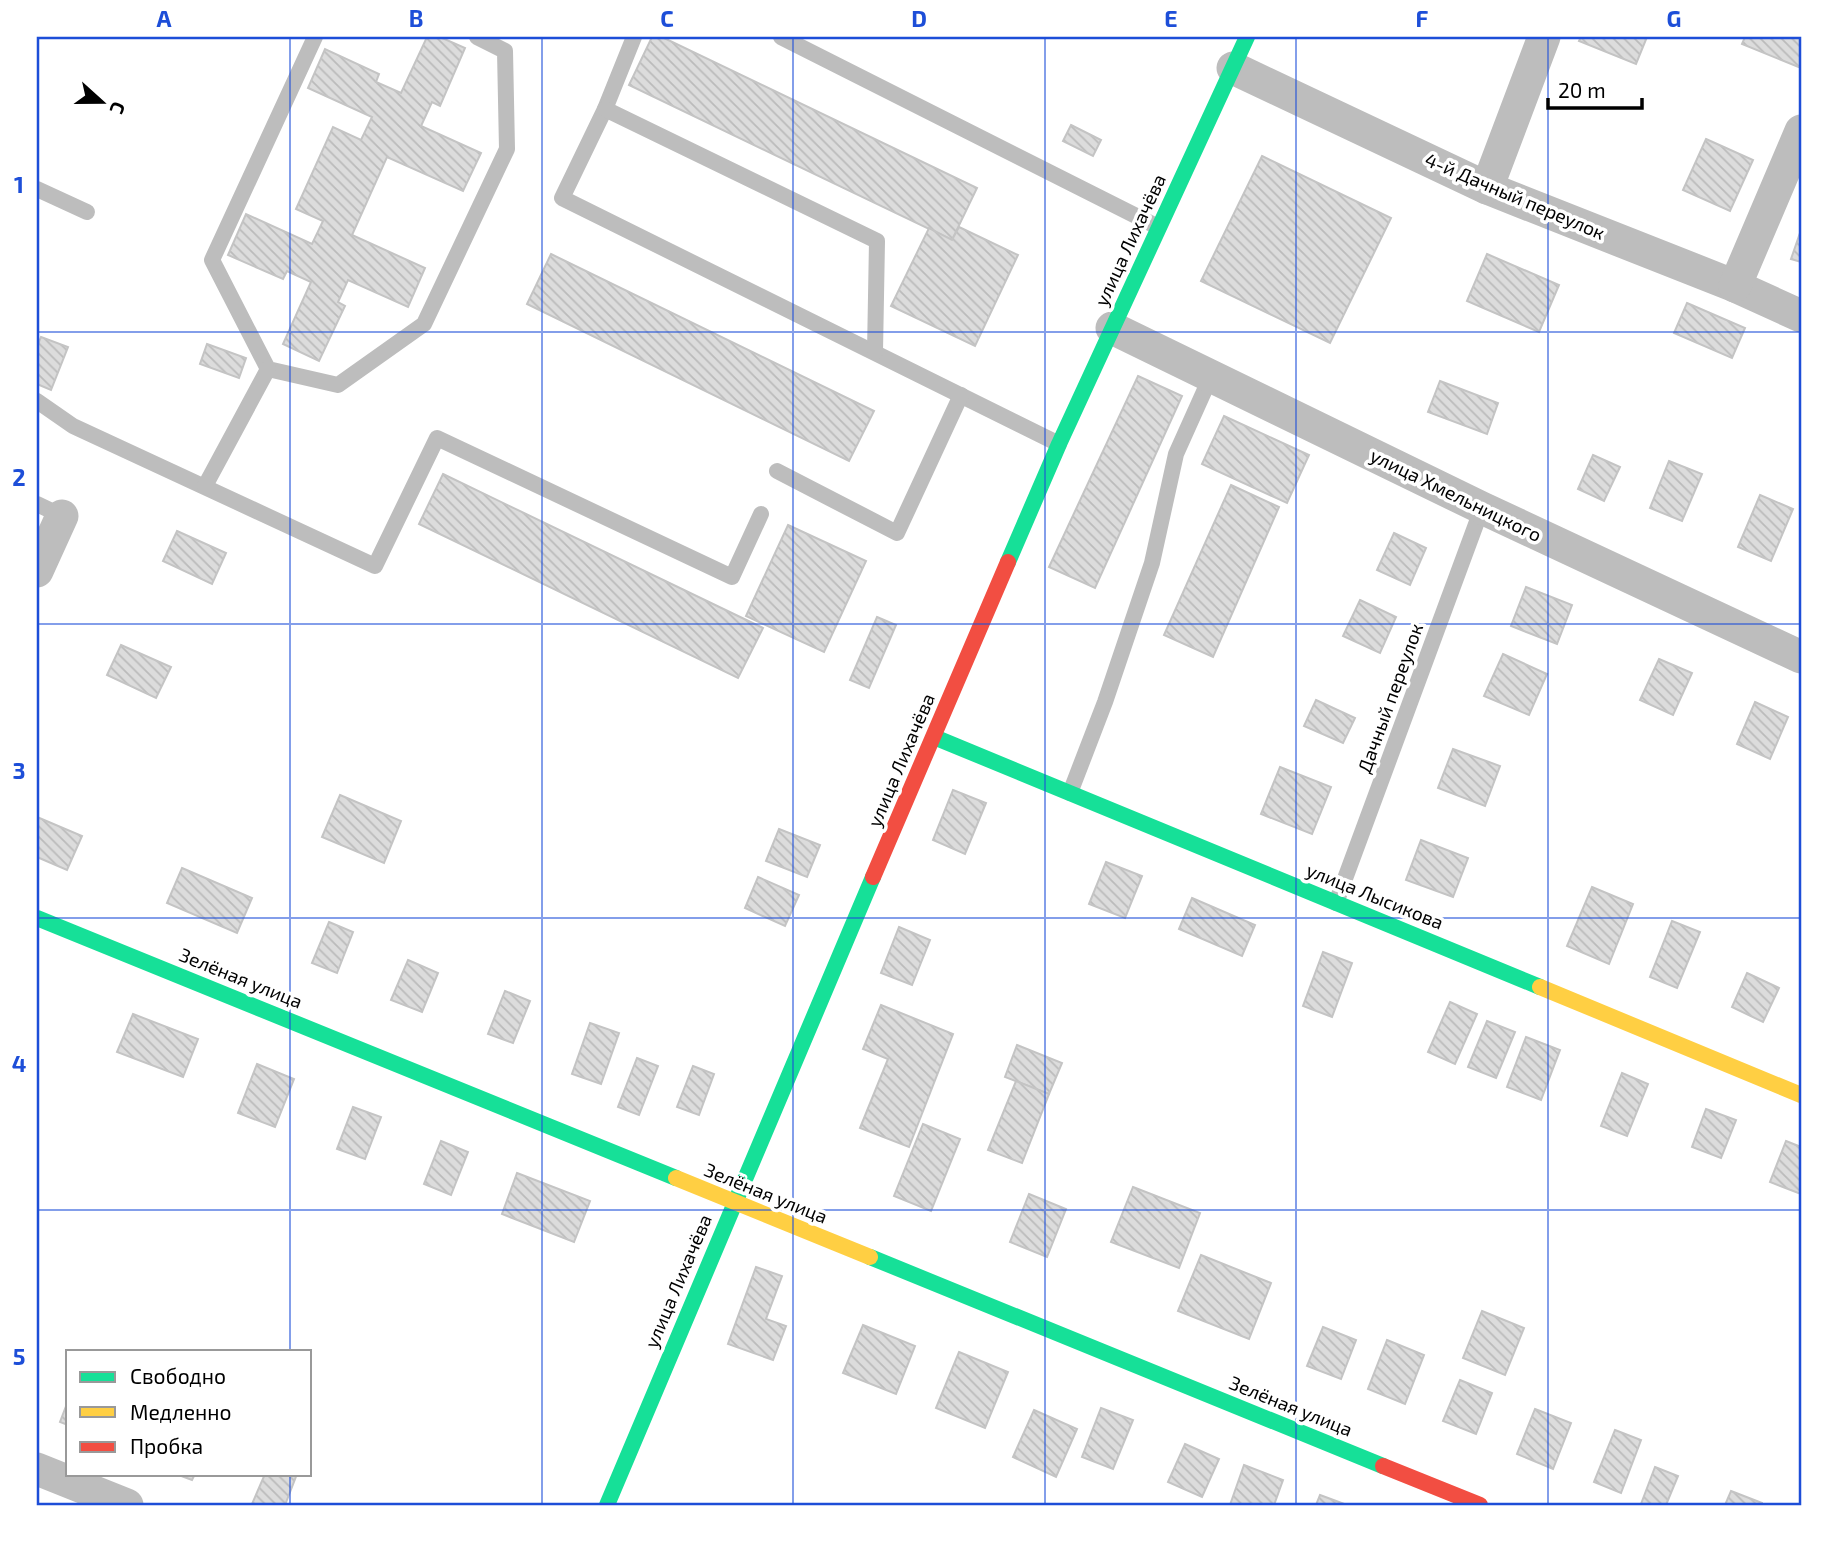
<svg xmlns="http://www.w3.org/2000/svg" width="1838" height="1542" viewBox="0 0 1838 1542" font-family="'Exo 2',sans-serif">
  <style>
    .building { fill: url(#building-back-hatch); stroke: #c4c4c4; stroke-width: 2 }
    .lines { fill: none; stroke-linecap: round; stroke-linejoin: round }
    .lane { stroke: #bdbdbd; stroke-width: 16 }
    .street { stroke: #bdbdbd; stroke-width: 33 }
    .fast { stroke: #16e098; stroke-width: 16 }
    .slow { stroke: #ffcf43; stroke-width: 16 }
    .jam { stroke: #f24e42; stroke-width: 16 }
    .grid { fill: none; stroke: #1d4ed8; stroke-width: 2; stroke-opacity: 0.55 }
    .labels { text-anchor: middle; stroke-width: 7; stroke-linejoin: round; paint-order: stroke }
    .street-label { font-size: 19px; fill: #000; stroke: #fff }
    .neatline { fill: none; stroke: #1d4ed8; stroke-width: 2.5 }
    .grid-label { font-size: 23px; text-anchor: middle; font-weight: bold; fill: #1d4ed8 }
  </style>
  <defs>
    <pattern id="building-back-hatch" width="6" height="6" patternUnits="userSpaceOnUse" patternTransform="scale(1.75)"><rect width="6" height="6" fill="#dcdcdc"/><path d="M-1 5l2 2M0 0l6 6M5-1l2 2" fill="none" stroke="#bbb"/></pattern>
  </defs>
  <rect width="100%" height="100%" fill="#fff"/>
  <!-- building -->
  <g class="building">
    <path d="M 427,37 L 440,37 L 465,48 L 440,106 L 432,102 L 421,126 L 481,153 L 463,191 L 387,157 L 352,235 L 425,268 L 408,307 L 348,280 L 338,302 L 345,306 L 319,361 L 283,344 L 311,282 L 287,271 L 283,279 L 228,255 L 246,214 L 312,244 L 323,221 L 296,209 L 333,127 L 361,140 L 372,117 L 308,88 L 325,49 L 379,74 L 376,82 L 401,93 Z"/>
    <path d="M 652,37 L 662,37 L 977,188 L 952,240 L 629,85 Z"/>
    <path d="M 1581,37 L 1647,37 L 1636,64 L 1579,41 Z"/>
    <path d="M 1745,37 L 1801,37 L 1801,68 L 1742,44 Z"/>
    <path d="M 1071,125 L 1101,140 L 1093,156 L 1063,141 Z"/>
    <path d="M 1706,139 L 1753,160 L 1730,211 L 1683,190 Z"/>
    <path d="M 1262,156 L 1391,218 L 1330,343 L 1201,281 Z"/>
    <path d="M 959,227 L 1018,255 L 975,346 L 891,306 L 929,228 L 952,240 Z"/>
    <path d="M 1801,230 L 1801,262 L 1791,259 Z"/>
    <path d="M 551,254 L 874,411 L 849,461 L 527,304 Z"/>
    <path d="M 1487,254 L 1559,285 L 1539,332 L 1467,301 Z"/>
    <path d="M 1687,303 L 1745,328 L 1732,358 L 1674,333 Z"/>
    <path d="M 41,337 L 68,347 L 51,390 L 37,384 L 37,347 Z"/>
    <path d="M 207,344 L 246,358 L 239,378 L 200,364 Z"/>
    <path d="M 1138,376 L 1182,396 L 1095,588 L 1049,567 Z"/>
    <path d="M 1440,381 L 1498,403 L 1487,434 L 1428,412 Z"/>
    <path d="M 1224,416 L 1309,455 L 1287,503 L 1202,464 Z"/>
    <path d="M 1593,455 L 1620,467 L 1604,501 L 1578,489 Z"/>
    <path d="M 1669,461 L 1702,474 L 1682,521 L 1650,508 Z"/>
    <path d="M 443,474 L 763,628 L 738,678 L 419,524 Z"/>
    <path d="M 1231,485 L 1279,507 L 1213,657 L 1164,635 Z"/>
    <path d="M 1760,495 L 1793,509 L 1771,561 L 1738,547 Z"/>
    <path d="M 788,525 L 866,561 L 824,652 L 746,616 Z"/>
    <path d="M 177,531 L 226,553 L 212,584 L 163,561 Z"/>
    <path d="M 1394,533 L 1426,548 L 1410,585 L 1377,570 Z"/>
    <path d="M 1526,587 L 1572,605 L 1557,644 L 1511,626 Z"/>
    <path d="M 1360,600 L 1396,617 L 1380,653 L 1343,636 Z"/>
    <path d="M 877,617 L 896,625 L 869,688 L 850,680 Z"/>
    <path d="M 121,645 L 171,667 L 156,698 L 107,675 Z"/>
    <path d="M 1503,654 L 1547,674 L 1529,715 L 1484,696 Z"/>
    <path d="M 1659,659 L 1692,673 L 1673,715 L 1640,700 Z"/>
    <path d="M 1316,700 L 1355,718 L 1343,743 L 1304,726 Z"/>
    <path d="M 1755,702 L 1788,717 L 1770,759 L 1737,744 Z"/>
    <path d="M 1453,749 L 1500,766 L 1485,806 L 1438,788 Z"/>
    <path d="M 1280,767 L 1331,787 L 1312,834 L 1261,814 Z"/>
    <path d="M 953,790 L 986,803 L 965,854 L 933,840 Z"/>
    <path d="M 340,795 L 401,821 L 384,863 L 322,837 Z"/>
    <path d="M 37,817 L 82,836 L 67,870 L 37,857 Z"/>
    <path d="M 779,829 L 820,845 L 807,877 L 766,861 Z"/>
    <path d="M 1421,840 L 1468,858 L 1453,897 L 1406,880 Z"/>
    <path d="M 1106,862 L 1142,876 L 1125,918 L 1089,904 Z"/>
    <path d="M 182,868 L 252,898 L 237,933 L 167,903 Z"/>
    <path d="M 758,877 L 799,895 L 785,926 L 745,908 Z"/>
    <path d="M 1592,887 L 1633,904 L 1609,964 L 1567,946 Z"/>
    <path d="M 1192,898 L 1255,925 L 1242,956 L 1179,929 Z"/>
    <path d="M 1672,921 L 1700,932 L 1677,988 L 1650,977 Z"/>
    <path d="M 329,922 L 353,932 L 337,973 L 312,963 Z"/>
    <path d="M 899,927 L 930,940 L 912,985 L 881,973 Z"/>
    <path d="M 1323,952 L 1352,963 L 1332,1017 L 1303,1006 Z"/>
    <path d="M 408,960 L 438,973 L 422,1012 L 391,1000 Z"/>
    <path d="M 1747,973 L 1779,988 L 1763,1022 L 1732,1007 Z"/>
    <path d="M 505,991 L 530,1001 L 513,1043 L 488,1034 Z"/>
    <path d="M 1450,1002 L 1477,1014 L 1455,1064 L 1428,1052 Z"/>
    <path d="M 881,1005 L 953,1034 L 909,1147 L 860,1128 L 888,1059 L 863,1049 Z"/>
    <path d="M 133,1014 L 198,1039 L 183,1077 L 117,1052 Z"/>
    <path d="M 1487,1021 L 1515,1032 L 1496,1078 L 1468,1067 Z"/>
    <path d="M 590,1023 L 619,1033 L 601,1084 L 572,1074 Z"/>
    <path d="M 1526,1037 L 1560,1050 L 1541,1100 L 1507,1087 Z"/>
    <path d="M 1017,1045 L 1062,1063 L 1049,1094 L 1005,1077 Z"/>
    <path d="M 637,1058 L 658,1066 L 639,1115 L 618,1107 Z"/>
    <path d="M 257,1064 L 294,1079 L 275,1127 L 238,1113 Z"/>
    <path d="M 693,1066 L 714,1074 L 699,1115 L 677,1107 Z"/>
    <path d="M 1622,1073 L 1648,1084 L 1627,1136 L 1601,1126 Z"/>
    <path d="M 1016,1081 L 1049,1094 L 1022,1163 L 988,1150 Z"/>
    <path d="M 353,1107 L 381,1117 L 365,1159 L 337,1149 Z"/>
    <path d="M 1706,1109 L 1736,1120 L 1721,1158 L 1692,1147 Z"/>
    <path d="M 923,1124 L 960,1139 L 931,1211 L 894,1196 Z"/>
    <path d="M 441,1141 L 468,1152 L 451,1195 L 424,1184 Z"/>
    <path d="M 1786,1141 L 1801,1147 L 1801,1194 L 1770,1182 Z"/>
    <path d="M 517,1173 L 590,1201 L 574,1242 L 502,1214 Z"/>
    <path d="M 1133,1187 L 1200,1213 L 1179,1268 L 1111,1242 Z"/>
    <path d="M 1029,1194 L 1066,1209 L 1047,1257 L 1010,1242 Z"/>
    <path d="M 1201,1255 L 1271,1283 L 1249,1339 L 1178,1311 Z"/>
    <path d="M 756,1267 L 782,1276 L 766,1319 L 786,1326 L 773,1360 L 728,1344 Z"/>
    <path d="M 1482,1311 L 1524,1328 L 1505,1375 L 1463,1358 Z"/>
    <path d="M 863,1325 L 915,1346 L 896,1394 L 843,1373 Z"/>
    <path d="M 1323,1327 L 1356,1340 L 1341,1379 L 1307,1366 Z"/>
    <path d="M 1387,1340 L 1424,1355 L 1405,1404 L 1368,1389 Z"/>
    <path d="M 959,1352 L 1008,1372 L 985,1428 L 936,1408 Z"/>
    <path d="M 1460,1380 L 1492,1393 L 1476,1434 L 1443,1421 Z"/>
    <path d="M 68,1401 L 68,1425 L 60,1422 Z"/>
    <path d="M 1101,1408 L 1133,1420 L 1113,1469 L 1082,1457 Z"/>
    <path d="M 1535,1409 L 1571,1423 L 1553,1469 L 1517,1454 Z"/>
    <path d="M 1034,1410 L 1077,1429 L 1056,1477 L 1013,1457 Z"/>
    <path d="M 1615,1430 L 1641,1440 L 1621,1493 L 1594,1482 Z"/>
    <path d="M 1185,1444 L 1219,1459 L 1202,1497 L 1168,1482 Z"/>
    <path d="M 1244,1465 L 1283,1480 L 1274,1505 L 1230,1505 Z"/>
    <path d="M 1655,1467 L 1678,1476 L 1666,1505 L 1641,1504 Z"/>
    <path d="M 176,1474 L 195,1474 L 192,1480 Z"/>
    <path d="M 265,1474 L 297,1474 L 285,1505 L 252,1504 Z"/>
    <path d="M 1731,1491 L 1762,1503 L 1762,1505 L 1725,1505 Z"/>
    <path d="M 1320,1495 L 1347,1505 L 1316,1505 Z"/>
  </g>
  <g class="lines">
    <!-- lane -->
    <g class="lane">
      <path d="M 315,37 L 212,260 L 268,369 L 338,385 L 424,324 L 507,149 L 505,51 L 477,37"/>
      <path d="M 634,37 L 605,109 L 562,198 L 1059,444"/>
      <path d="M 781,37 L 1158,227"/>
      <path d="M 605,109 L 877,241 L 875,352"/>
      <path d="M 37,189 L 87,212"/>
      <path d="M 37,401 L 73,426 L 375,566 L 437,438 L 732,577 L 761,514"/>
      <path d="M 777,471 L 897,533 L 961,395"/>
      <path d="M 205,486 L 268,369"/>
      <path d="M 37,504 L 62,516"/>
      <path d="M 1070,793 L 1105,702 L 1152,563 L 1176,454 L 1211,376"/>
      <path d="M 1336,903 L 1482,508"/>
    </g>
    <!-- street -->
    <g class="street">
      <path d="M 1233,68 L 1487,188 L 1735,286 L 1801,316"/>
      <path d="M 1487,188 L 1544,37"/>
      <path d="M 1735,286 L 1801,131"/>
      <path d="M 1112,328 L 1482,508 L 1801,657"/>
      <path d="M 37,571 L 62,516"/>
      <path d="M 37,1469 L 127,1505"/>
    </g>
    <!-- fast -->
    <g class="fast">
      <path d="M 1008,562 L 1059,444 L 1247,37"/>
      <path d="M 934,737 L 1540,987"/>
      <path d="M 37,918 L 676,1178"/>
      <path d="M 870,1257 L 1383,1466"/>
      <path d="M 607,1505 L 873,877"/>
    </g>
    <!-- slow -->
    <g class="slow">
      <path d="M 1540,987 L 1801,1095"/>
      <path d="M 676,1178 L 870,1257"/>
    </g>
    <!-- jam -->
    <g class="jam">
      <path d="M 873,877 L 1008,562"/>
      <path d="M 1383,1466 L 1480,1505"/>
    </g>
  </g>
  <!-- grid -->
  <path class="grid" d="M 290,37 L 290,1351M 542,37 L 542,1505M 793,37 L 793,1505M 1045,37 L 1045,1505M 1296,37 L 1296,1505M 1548,37 L 1548,1505M 37,332 L 1801,332M 37,624 L 1801,624M 37,918 L 1801,918M 37,1210 L 1801,1210M 290,1474 L 290,1505"/>
  <g class="labels">
    <!-- street labels -->
    <g class="street-label">
      <text transform="translate(1515 196) rotate(23)" y="7">4-й Дачный переулок</text>
      <text transform="translate(1130 240) rotate(-65)" y="7">улица Лихачёва</text>
      <text transform="translate(1456 495) rotate(26)" y="7">улица Хмельницкого</text>
      <text transform="translate(1390 698) rotate(-70)" y="7">Дачный переулок</text>
      <text transform="translate(901 760) rotate(-67)" y="7">улица Лихачёва</text>
      <text transform="translate(1375 896) rotate(22)" y="7">улица Лысикова</text>
      <text transform="translate(241 978) rotate(22)" y="7">Зелёная улица</text>
      <text transform="translate(766 1193) rotate(22)" y="7">Зелёная улица</text>
      <text transform="translate(678 1281) rotate(-67)" y="7">улица Лихачёва</text>
      <text transform="translate(1291 1406) rotate(22)" y="7">Зелёная улица</text>
    </g>
  </g>
  <!-- border -->
  <rect width="1838" height="1542" fill="none" stroke="#ffffff" stroke-width="77"/>
  <!-- legend -->
  <rect x="66" y="1350" width="245" height="126" fill="#ffffff" stroke="#999999" stroke-width="2"/>
  <rect x="80" y="1372" width="35" height="10" fill="#16e098" stroke="#999999" stroke-width="2"/>
  <text x="130" y="1384" font-size="21" fill="#000000">Свободно</text>
  <rect x="80" y="1407" width="35" height="10" fill="#ffcf43" stroke="#999999" stroke-width="2"/>
  <text x="130" y="1420" font-size="21" fill="#000000">Медленно</text>
  <rect x="80" y="1442" width="35" height="10" fill="#f24e42" stroke="#999999" stroke-width="2"/>
  <text x="130" y="1454" font-size="21" fill="#000000">Пробка</text>
  <!-- north arrow -->
  <g transform="translate(102 102) rotate(111)" stroke="#ffffff" stroke-width="5" paint-order="stroke">
  <path d="M0-5L12 26L0 18L-12 26Z" fill="#000000"/>
  <text y="-10" font-size="19" font-weight="bold" text-anchor="middle" fill="#000000">С</text>
  </g>
  <!-- scale -->
  <path d="M1548 98v10h94v-10" fill="none" stroke="#000000" stroke-width="3.5"/>
  <text x="1558" y="98" font-size="21" fill="#000000" stroke="#ffffff" stroke-width="5" paint-order="stroke">20 m</text>
  <rect x="38" y="38" width="1762" height="1466" class="neatline"/>
  <g class="grid-label">
    <text x="164" y="27">A</text>
    <text x="416" y="27">B</text>
    <text x="667" y="27">C</text>
    <text x="919" y="27">D</text>
    <text x="1171" y="27">E</text>
    <text x="1422" y="27">F</text>
    <text x="1674" y="27">G</text>
    <text x="19" y="193">1</text>
    <text x="19" y="486">2</text>
    <text x="19" y="779">3</text>
    <text x="19" y="1072">4</text>
    <text x="19" y="1365">5</text>
  </g>
</svg>
